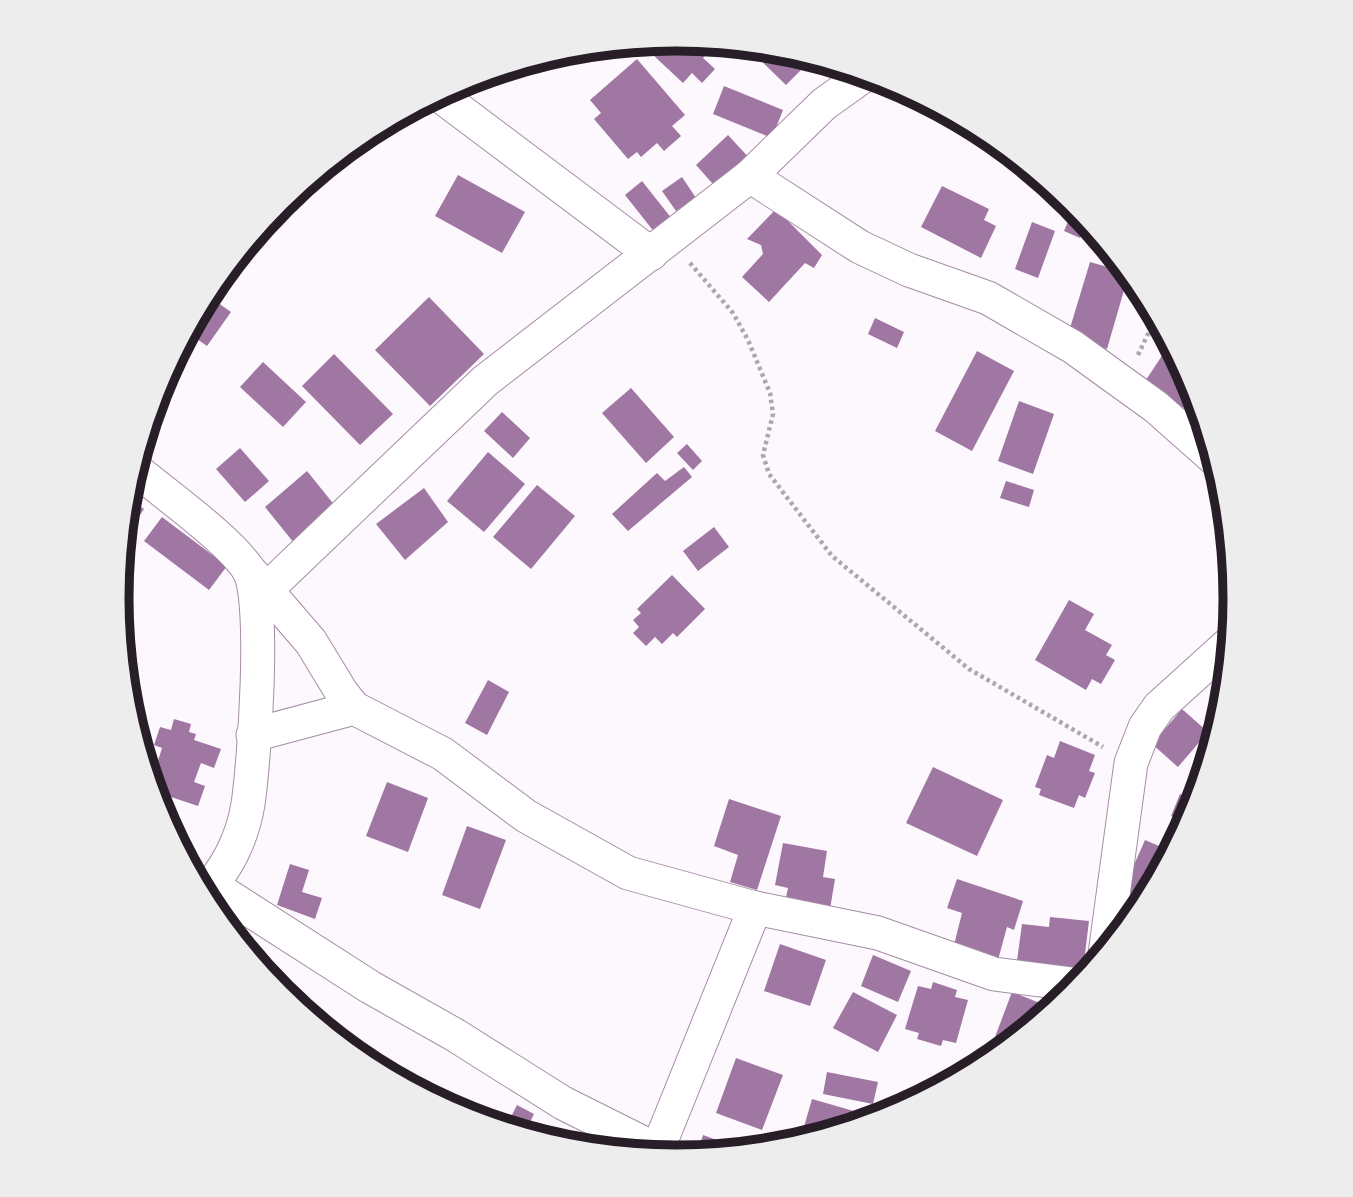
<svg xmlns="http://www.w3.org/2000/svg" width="1353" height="1197" viewBox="0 0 1353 1197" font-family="'Times New Roman',serif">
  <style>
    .building { fill: #9f77a2 }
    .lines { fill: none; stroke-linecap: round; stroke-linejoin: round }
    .street-casing { stroke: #a48da5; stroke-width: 35 }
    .path { stroke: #ada7ad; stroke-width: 4.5; stroke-dasharray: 3.5 3.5; stroke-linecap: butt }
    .street { stroke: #fff; stroke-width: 33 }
    .rim { fill: none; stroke: #271e27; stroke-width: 9 }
  </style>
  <rect width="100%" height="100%" fill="#fdf8fd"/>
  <!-- building -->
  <g class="building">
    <path d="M 677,39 L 702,41 L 711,49 L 703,58 L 715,69 L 702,83 L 692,73 L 683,83 L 652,54 L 665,40 Z"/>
    <path d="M 759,47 L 786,49 L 813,58 L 786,85 L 753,53 Z"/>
    <path d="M 637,59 L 685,115 L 672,126 L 681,136 L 664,151 L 657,143 L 641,157 L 637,152 L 628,159 L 594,119 L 601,113 L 590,100 Z"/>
    <path d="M 724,86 L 783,110 L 772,138 L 713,114 Z"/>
    <path d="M 728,135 L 752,161 L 720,192 L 696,165 Z"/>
    <path d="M 458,175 L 525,212 L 502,253 L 435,216 Z"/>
    <path d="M 682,177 L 696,198 L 676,211 L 662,191 Z"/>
    <path d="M 642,181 L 676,224 L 659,238 L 625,195 Z"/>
    <path d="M 942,186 L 989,209 L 984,220 L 996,226 L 981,258 L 921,227 Z"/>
    <path d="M 776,209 L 822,255 L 814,268 L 805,263 L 769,302 L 742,277 L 763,254 L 761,245 L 747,239 Z"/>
    <path d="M 1072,212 L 1088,221 L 1080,238 L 1064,231 Z"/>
    <path d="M 1032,222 L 1055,231 L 1038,278 L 1015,269 Z"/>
    <path d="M 1090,262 L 1129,273 L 1107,349 L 1067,338 Z"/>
    <path d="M 207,295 L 231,312 L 207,346 L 187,332 Z"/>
    <path d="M 429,297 L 484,354 L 430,406 L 375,350 Z"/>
    <path d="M 875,318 L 904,332 L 897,348 L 868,334 Z"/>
    <path d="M 1171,342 L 1196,390 L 1181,411 L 1142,386 Z"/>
    <path d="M 977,351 L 1014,371 L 972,451 L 935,431 Z"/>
    <path d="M 334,354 L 393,414 L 360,445 L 302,386 Z"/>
    <path d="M 263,362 L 306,402 L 283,427 L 240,387 Z"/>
    <path d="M 631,388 L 674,437 L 646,463 L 602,413 Z"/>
    <path d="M 1019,401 L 1054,414 L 1033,474 L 998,461 Z"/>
    <path d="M 1199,403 L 1211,441 L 1186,427 Z"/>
    <path d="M 502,412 L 530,438 L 513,458 L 484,431 Z"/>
    <path d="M 687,444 L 702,461 L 693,470 L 677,453 Z"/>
    <path d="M 240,448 L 269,481 L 245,502 L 216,469 Z"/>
    <path d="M 488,452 L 525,484 L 484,532 L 447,501 Z"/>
    <path d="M 684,467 L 692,477 L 628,531 L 612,514 L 657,473 L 665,481 Z"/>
    <path d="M 307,471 L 336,507 L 294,543 L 265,507 Z"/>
    <path d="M 1006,481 L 1034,490 L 1029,507 L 1000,498 Z"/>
    <path d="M 537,485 L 575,516 L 531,569 L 493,537 Z"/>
    <path d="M 424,488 L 448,522 L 405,560 L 376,524 Z"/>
    <path d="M 127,497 L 144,509 L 122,542 Z"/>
    <path d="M 162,517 L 227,566 L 209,590 L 144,541 Z"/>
    <path d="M 714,527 L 729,547 L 698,571 L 683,551 Z"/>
    <path d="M 672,575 L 705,609 L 677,637 L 673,633 L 662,644 L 655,637 L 646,646 L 633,633 L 639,627 L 633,620 L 641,613 L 637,609 Z"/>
    <path d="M 1069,600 L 1094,614 L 1085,630 L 1112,645 L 1106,655 L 1115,660 L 1101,684 L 1092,679 L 1086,690 L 1035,660 Z"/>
    <path d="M 488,680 L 509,692 L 487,735 L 465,723 Z"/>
    <path d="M 1182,709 L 1208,732 L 1178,767 L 1152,744 Z"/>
    <path d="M 174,719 L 191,724 L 189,732 L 196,734 L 194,740 L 221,749 L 214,768 L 201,763 L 194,782 L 205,786 L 198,806 L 171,797 L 166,814 L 159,811 L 143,759 L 157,764 L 162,748 L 154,745 L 160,727 L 171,730 Z"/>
    <path d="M 1217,736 L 1216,739 L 1212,754 L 1206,749 Z"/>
    <path d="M 1060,741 L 1095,755 L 1089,771 L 1095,773 L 1085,798 L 1079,795 L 1074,808 L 1039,795 L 1041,789 L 1035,787 L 1047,755 L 1054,758 Z"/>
    <path d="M 933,767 L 1003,800 L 977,856 L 906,823 Z"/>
    <path d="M 387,782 L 428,798 L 408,852 L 366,836 Z"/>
    <path d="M 1180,794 L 1197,801 L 1188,823 L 1171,816 Z"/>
    <path d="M 729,799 L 781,816 L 757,890 L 730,882 L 738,855 L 714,846 Z"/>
    <path d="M 467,826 L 506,840 L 480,909 L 442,895 Z"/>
    <path d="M 1145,840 L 1173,852 L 1147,901 L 1123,890 Z"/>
    <path d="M 783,843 L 827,851 L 823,877 L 835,879 L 829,915 L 784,907 L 788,888 L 775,885 Z"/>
    <path d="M 290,864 L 309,870 L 302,892 L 322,898 L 315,919 L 277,905 Z"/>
    <path d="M 957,879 L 1023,901 L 1014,930 L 1007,927 L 998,960 L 953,949 L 962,913 L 947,908 Z"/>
    <path d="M 1050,917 L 1089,921 L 1082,978 L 1016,968 L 1022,924 L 1049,927 Z"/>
    <path d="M 780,944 L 826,960 L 810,1006 L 764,991 Z"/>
    <path d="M 873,955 L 911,971 L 898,1002 L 861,986 Z"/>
    <path d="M 933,982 L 957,990 L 955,997 L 968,1000 L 956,1043 L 943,1040 L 941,1046 L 917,1039 L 919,1033 L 905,1029 L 918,986 L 931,989 Z"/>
    <path d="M 853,992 L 897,1015 L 878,1052 L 833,1028 Z"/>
    <path d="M 1012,992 L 1055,1009 L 1012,1044 L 995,1037 Z"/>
    <path d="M 736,1058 L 783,1075 L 762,1130 L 716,1113 Z"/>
    <path d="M 827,1072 L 878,1082 L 873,1104 L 823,1094 Z"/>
    <path d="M 430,1095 L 482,1117 L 480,1121 L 462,1116 L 428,1098 Z"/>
    <path d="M 812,1099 L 864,1114 L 861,1125 L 799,1144 Z"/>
    <path d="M 890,1103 L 906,1108 L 886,1117 Z"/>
    <path d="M 517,1105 L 534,1114 L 529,1124 L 559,1139 L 557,1145 L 505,1129 Z"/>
    <path d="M 703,1135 L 728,1144 L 724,1154 L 696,1157 Z"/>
    <path d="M 736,1141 L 763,1150 L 731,1153 Z"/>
  </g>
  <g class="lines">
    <defs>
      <g id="street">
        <path d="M 438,94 L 651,254"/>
        <path d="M 750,176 L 860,247 L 909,270 L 988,298 L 1073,347 L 1156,407 L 1217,461"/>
        <path d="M 134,468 C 161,491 234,543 249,571 C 266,601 254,764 248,804 C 243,835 227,873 202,892"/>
        <path d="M 249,570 L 311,642 L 342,693 L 354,708 L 443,754 L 526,816 L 628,873 L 755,908 L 878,933 L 994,974 L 1080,985"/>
        <path d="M 266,590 L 485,381 L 750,176 L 824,104 L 866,74"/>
        <path d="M 253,735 L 354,708"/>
        <path d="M 211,885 L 370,987 L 455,1035 L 563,1103 L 657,1150"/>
        <path d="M 1105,954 L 1131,763 L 1145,727 L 1159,707 L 1232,641"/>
        <path d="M 655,1156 L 755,908"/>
      </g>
    </defs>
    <!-- street casing -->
    <use href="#street" class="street-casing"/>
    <!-- path -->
    <g class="path">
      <path d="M 690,263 L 733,313 L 748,340 L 770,393 L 773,414 L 763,455 L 769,474 L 832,556 L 969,669 L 1103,747"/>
      <path d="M 1138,355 L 1157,315"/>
    </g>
    <!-- street -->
    <use href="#street" class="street"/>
  </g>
  <!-- crop -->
  <path d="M0 0H1353V1197H0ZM129 598a547 547 0 1 1 1094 0a547 547 0 1 1-1094 0Z" fill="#eeedee" fill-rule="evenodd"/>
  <path class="rim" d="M129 598a547 547 0 1 1 1094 0a547 547 0 1 1-1094 0Z"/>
</svg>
